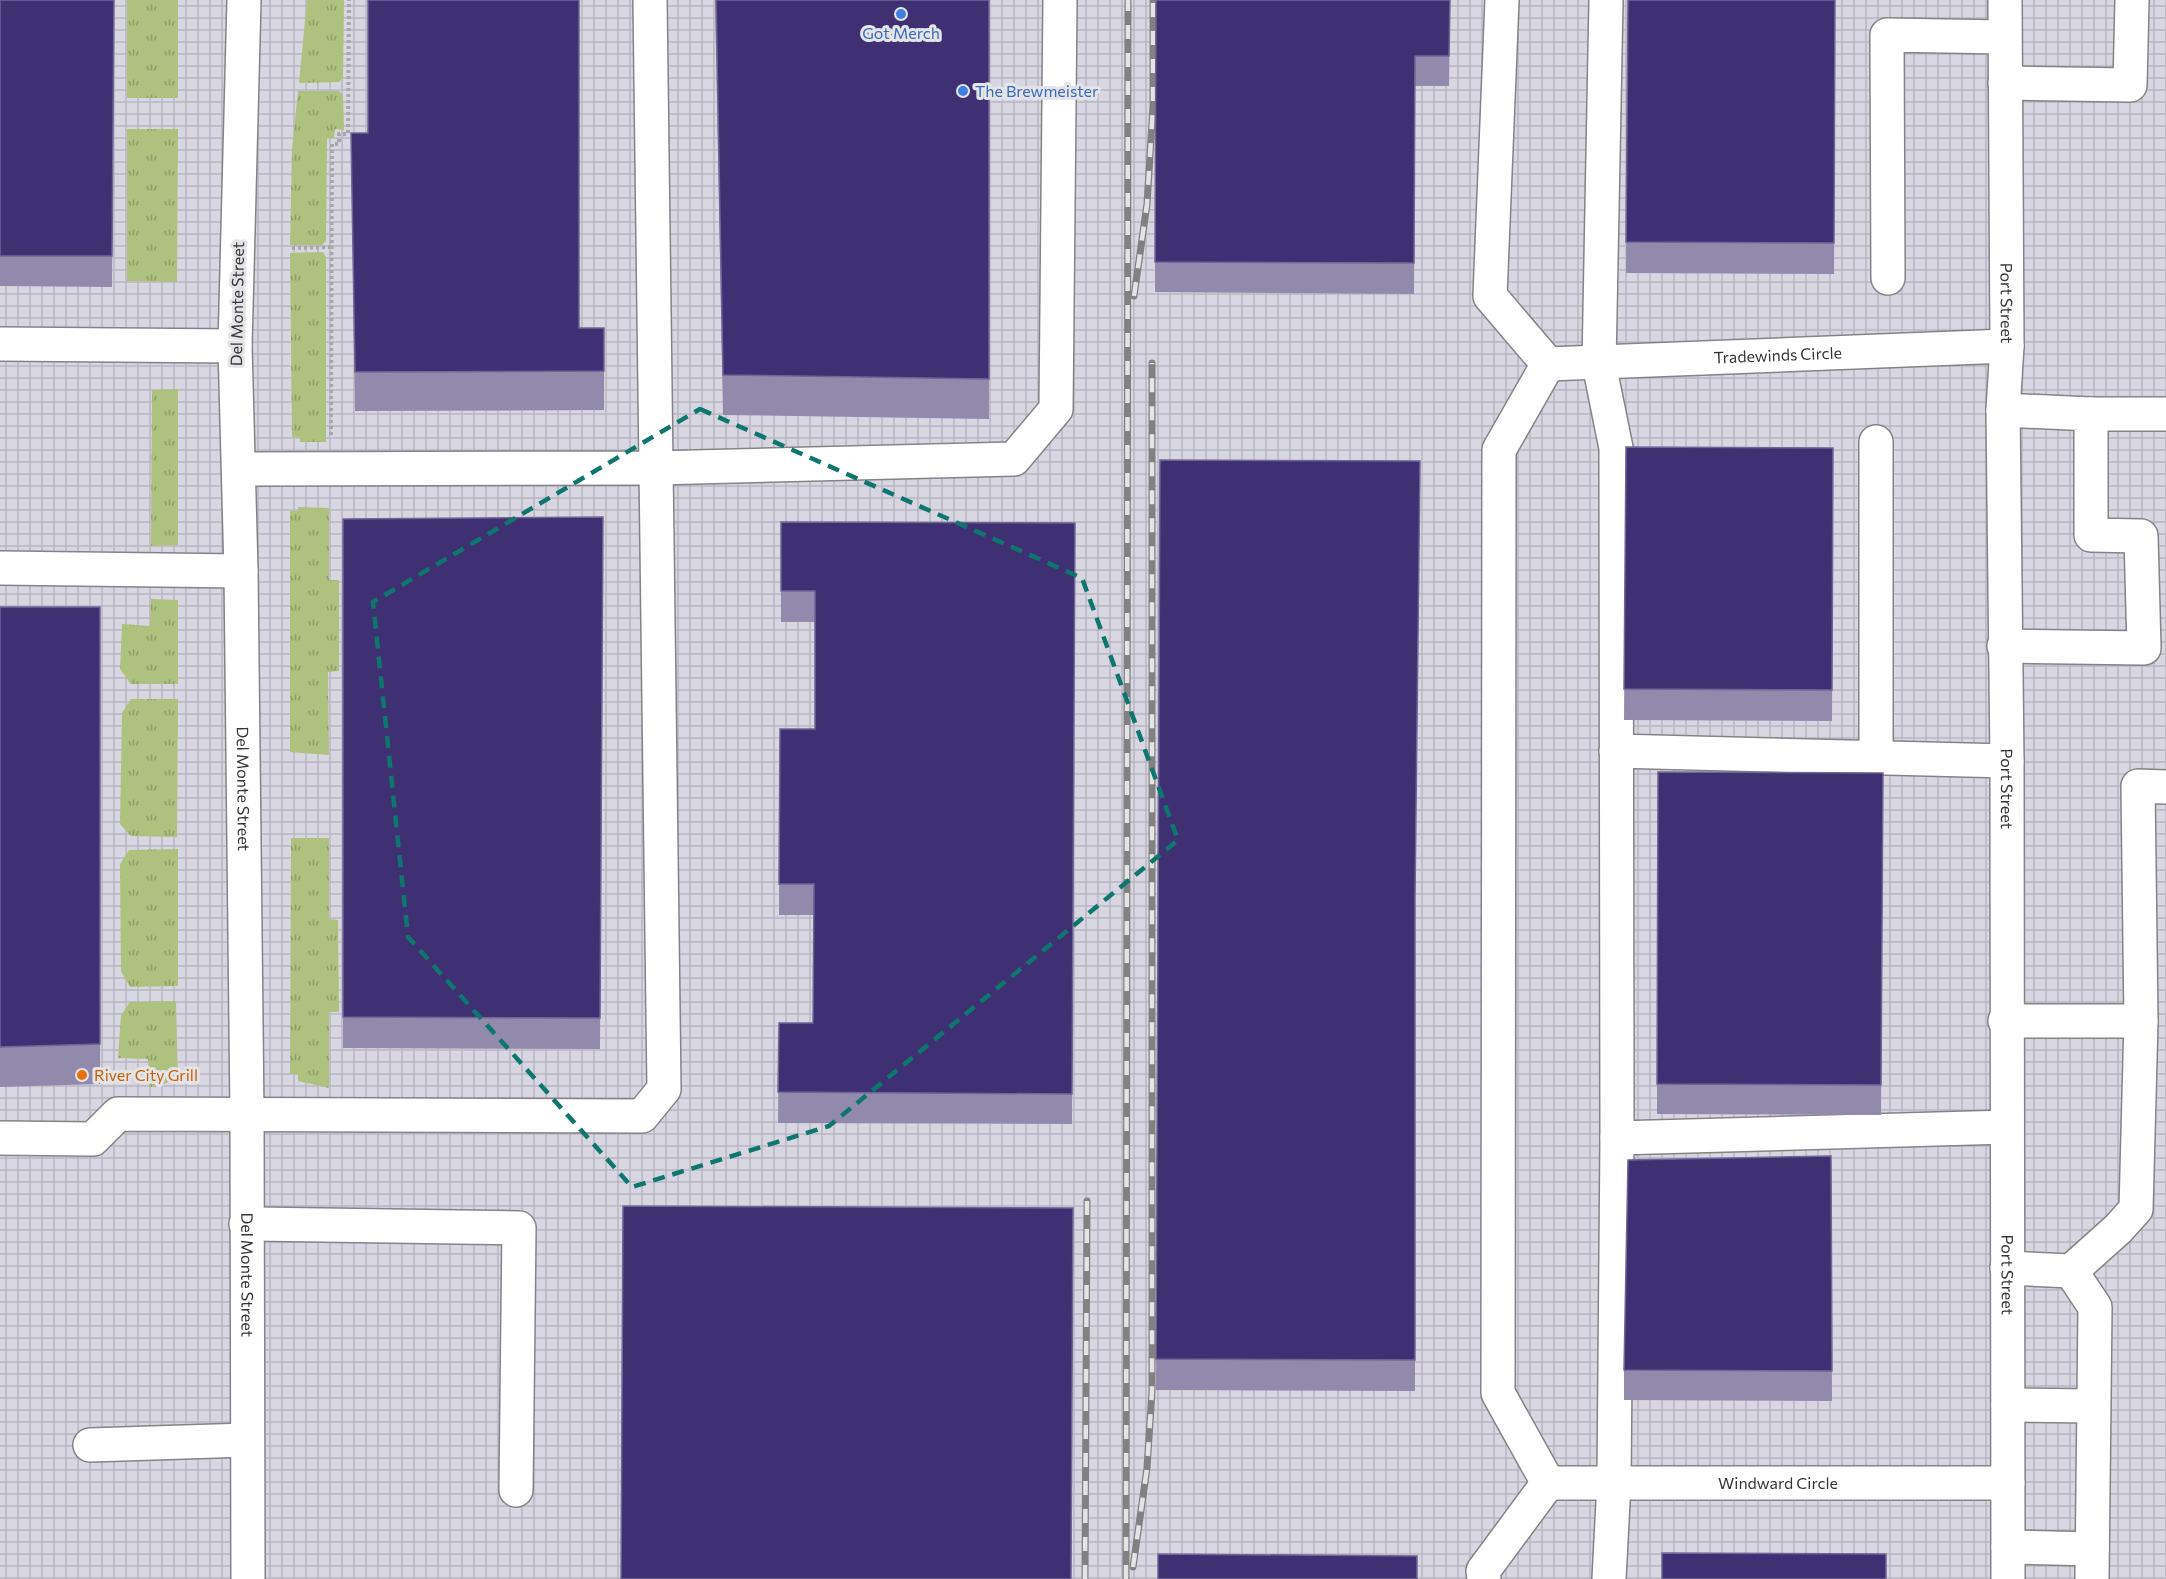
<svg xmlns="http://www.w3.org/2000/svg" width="2166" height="1579" viewBox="0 0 2166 1579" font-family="Commissioner,sans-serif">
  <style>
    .industrial { fill: url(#industrial-grid) }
    .grass { fill: url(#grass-tufts) }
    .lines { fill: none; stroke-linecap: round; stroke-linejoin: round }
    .minor-casing { stroke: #848486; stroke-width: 36 }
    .path { stroke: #a8a8aa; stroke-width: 4; stroke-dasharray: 3 3; stroke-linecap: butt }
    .minor { stroke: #fff; stroke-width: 33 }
    .rail-casing { stroke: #818182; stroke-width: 7 }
    .rail { stroke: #e4e4e7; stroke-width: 4.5; stroke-dasharray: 14; stroke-linecap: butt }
    .wall { fill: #928aad }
    .building { fill: #3f3073; stroke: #706696; stroke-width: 1.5 }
    .marked { fill: none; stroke: #0f766e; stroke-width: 4.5; stroke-dasharray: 12 8; stroke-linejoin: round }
    .shop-dot { fill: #3f7fe0; stroke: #e4e4e7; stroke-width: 2 }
    .food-dot { fill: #e8710a; stroke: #e4e4e7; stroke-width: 2 }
    .labels { text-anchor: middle; stroke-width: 6; stroke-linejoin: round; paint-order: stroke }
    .shop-label { font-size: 16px; fill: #366cbe; stroke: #e4e4e7 }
    .street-label { font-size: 16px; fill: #353536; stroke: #e4e4e7 }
    .food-label { font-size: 16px; fill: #c56008; stroke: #e4e4e7; text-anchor: start }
  </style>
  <defs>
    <pattern id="industrial-grid" width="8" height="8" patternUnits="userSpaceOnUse" patternTransform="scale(1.5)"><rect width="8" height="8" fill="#d7d6e1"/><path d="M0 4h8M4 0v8" fill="none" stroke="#b9b8c2"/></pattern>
    <pattern id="grass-tufts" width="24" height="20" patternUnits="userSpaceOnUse" patternTransform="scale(1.5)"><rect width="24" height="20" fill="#aec17e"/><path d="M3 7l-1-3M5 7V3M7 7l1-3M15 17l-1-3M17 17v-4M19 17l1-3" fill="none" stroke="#8e9e68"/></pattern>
  </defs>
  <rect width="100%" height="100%" fill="#e4e4e7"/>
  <!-- industrial -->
  <rect class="industrial" x="0" y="0" width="2166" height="1579"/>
  <!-- grass -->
  <g class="grass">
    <rect x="127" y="0" width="51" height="98"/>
    <path d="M 307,0 L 344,0 L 343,78 L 339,82 L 299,83 Z"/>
    <path d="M 298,91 L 339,91 L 343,96 L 344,130 L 335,129 L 334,138 L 327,138 L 326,241 L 322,245 L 290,245 L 292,149 Z"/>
    <path d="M 127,129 L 178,129 L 177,282 L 127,281 Z"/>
    <path d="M 323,252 L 326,257 L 326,442 L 300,442 L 300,437 L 292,437 L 290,253 Z"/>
    <path d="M 178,389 L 178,545 L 151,546 L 152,390 Z"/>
    <path d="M 298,507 L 329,508 L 329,580 L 339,580 L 339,671 L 328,672 L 329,755 L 290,752 L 290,511 L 299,511 Z"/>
    <path d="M 151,599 L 178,600 L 178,684 L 131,684 L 120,669 L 122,624 L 150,626 Z"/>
    <path d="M 131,699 L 178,699 L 177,837 L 131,836 L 120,824 L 122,713 Z"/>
    <path d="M 291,838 L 329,838 L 329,919 L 338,920 L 339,1012 L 329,1012 L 329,1088 L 298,1081 L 298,1074 L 290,1074 Z"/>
    <path d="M 178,849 L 178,986 L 130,987 L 121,971 L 120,864 L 129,850 Z"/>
    <path d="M 176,1001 L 178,1080 C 167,1080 161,1088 149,1087 L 148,1059 L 118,1058 L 121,1015 L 130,1002 Z"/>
  </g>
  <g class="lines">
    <defs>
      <g id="minor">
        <path id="s1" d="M 244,0 L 235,346 L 241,571 L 247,1115 L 248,1579"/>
        <path d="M 1502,0 L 1490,296 L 1548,364"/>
        <path d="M 1606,0 L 1599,364 L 1616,448 L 1617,1138 L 1614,1482 L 1609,1579"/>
        <path id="s2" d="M 2005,0 L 2007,346 L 2003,410 L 2007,761 L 2008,1579"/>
        <path d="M 2005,83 L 2130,85 L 2132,0"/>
        <path d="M 1888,278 L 1887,35 L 2004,37"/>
        <path d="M 0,344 L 235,346"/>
        <path d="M 1548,364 L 1499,450 L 1498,1393 L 1548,1483"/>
        <path id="s3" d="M 1548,364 L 2007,346"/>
        <path d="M 2003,410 L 2091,414 L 2091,535 L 2141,536 L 2144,648 L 2004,646"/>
        <path d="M 2091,414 L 2166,414"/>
        <path d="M 1876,442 L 1876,757"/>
        <path d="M 239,469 L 656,468 L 1014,459 L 1056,409 L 1060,0"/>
        <path d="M 0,568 L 241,571"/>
        <path d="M 1616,751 L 2007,761"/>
        <path d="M 2005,1021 L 2141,1021 L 2138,786 L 2166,787"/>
        <path d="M 0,1138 L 93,1139 L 118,1114 L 642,1116 L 664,1089 L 650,0"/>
        <path d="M 1617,1138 L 2007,1127"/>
        <path d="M 246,1224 L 519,1228 L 516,1490"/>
        <path d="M 2007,1268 L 2071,1271 L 2118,1229 L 2136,1209 L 2141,1021"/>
        <path d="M 2071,1271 L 2095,1307 L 2092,1579"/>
        <path d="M 2008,1405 L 2093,1406"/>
        <path d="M 90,1445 L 247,1440"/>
        <path id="s4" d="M 1548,1483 L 2008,1483"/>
        <path d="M 2008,1547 L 2092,1549"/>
        <path d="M 1484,1579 L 1483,1571 L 1548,1483"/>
      </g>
    </defs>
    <!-- minor casing -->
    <use href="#minor" class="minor-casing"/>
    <!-- path -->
    <g class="path">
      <path d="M 292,248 L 331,247"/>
      <path d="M 331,435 L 332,144 L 339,144 L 339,134 L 348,134 L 349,0"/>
    </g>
    <!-- minor -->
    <use href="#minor" class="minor"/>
    <defs>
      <g id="rail">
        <path d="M 1134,296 L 1147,204 L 1153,106 L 1153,0"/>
        <path d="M 1133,1567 L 1147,1468 L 1152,1391 L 1152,363"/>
        <path d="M 1085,1579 L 1087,1201"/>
        <path d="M 1126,1579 L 1128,0"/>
      </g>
    </defs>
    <!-- rail casing -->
    <use href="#rail" class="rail-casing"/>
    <!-- rail -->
    <use href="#rail" class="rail"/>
  </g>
  <!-- wall -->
  <g class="wall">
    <path d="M 0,0 L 114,0 L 112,287 L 0,286 Z"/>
    <path d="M 715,0 L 989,0 L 989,419 L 723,415 Z"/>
    <path d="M 1156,0 L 1450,0 L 1449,86 L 1415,86 L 1414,294 L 1155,292 Z"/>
    <path d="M 1628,0 L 1835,0 L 1834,274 L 1626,273 Z"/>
    <path d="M 351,133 L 368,133 L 579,328 L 604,328 L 604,410 L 355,411 Z"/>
    <path d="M 1626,447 L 1833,448 L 1832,721 L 1624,720 Z"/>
    <path d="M 1160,460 L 1415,928 L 1415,1391 L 1156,1390 Z"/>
    <path d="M 603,517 L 600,1049 L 343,1048 L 343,519 Z"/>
    <path d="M 781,522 L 1075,523 L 1072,1124 L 778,1123 L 779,1023 L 813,1023 L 814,915 L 779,915 L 780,729 L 815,729 L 815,622 L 781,622 Z"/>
    <path d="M 0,607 L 100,607 L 100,1084 L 0,1087 Z"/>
    <path d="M 1658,772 L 1883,773 L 1881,1115 L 1657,1114 Z"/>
    <path d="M 1831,1156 L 1832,1401 L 1624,1400 L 1624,1370 Z"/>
  </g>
  <!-- building -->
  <g class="building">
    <path d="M 0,0 L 114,0 L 112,256 L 0,256 Z"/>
    <path d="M 368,0 L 579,0 L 579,328 L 604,328 L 604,371 L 355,372 L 351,133 L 368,133 Z"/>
    <path d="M 716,0 L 989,0 L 989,379 L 723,375 Z"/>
    <path d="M 1156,0 L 1450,0 L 1449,56 L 1415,56 L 1414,263 L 1155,262 Z"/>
    <path d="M 1628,0 L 1835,0 L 1834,243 L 1626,242 Z"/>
    <path d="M 1626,447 L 1833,448 L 1832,690 L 1624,689 Z"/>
    <path d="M 1160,460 L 1420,461 L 1415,898 L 1415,1360 L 1156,1359 Z"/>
    <path d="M 603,517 L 600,1018 L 343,1017 L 343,519 Z"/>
    <path d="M 781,522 L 1075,523 L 1072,1094 L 778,1092 L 779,1023 L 813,1023 L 814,884 L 779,884 L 780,729 L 815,729 L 815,591 L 781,591 Z"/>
    <path d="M 0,607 L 100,607 L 100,1044 L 0,1047 Z"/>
    <path d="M 1658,772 L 1883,773 L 1881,1085 L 1657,1084 Z"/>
    <path d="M 1831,1156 L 1832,1371 L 1624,1370 L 1628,1160 Z"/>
    <path d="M 623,1206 L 1073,1208 L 1071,1579 L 621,1579 Z"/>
    <path d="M 1662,1553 L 1886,1554 L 1886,1579 L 1662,1579 Z"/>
    <path d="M 1158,1554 L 1417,1556 L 1417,1579 L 1158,1579 Z"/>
  </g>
  <!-- marked area -->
  <path class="marked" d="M 700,409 L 1082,578 L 1178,840 L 829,1126 L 632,1187 L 408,937 L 373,602 Z"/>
  <!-- markers -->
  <g class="shop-dot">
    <circle cx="901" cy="14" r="6"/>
    <circle cx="963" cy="91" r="6"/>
  </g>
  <circle class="food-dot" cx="82" cy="1075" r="6"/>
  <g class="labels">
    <!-- shop labels -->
    <g class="shop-label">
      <text x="901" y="39">Got Merch</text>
      <text x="975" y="97" text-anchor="start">The Brewmeister</text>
    </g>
    <!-- street labels -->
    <g class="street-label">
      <text transform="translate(237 304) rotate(-89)" y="6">Del Monte Street</text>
      <text dy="6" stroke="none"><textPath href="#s2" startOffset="303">Port Street</textPath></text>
      <text dy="6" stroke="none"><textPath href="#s3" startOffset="230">Tradewinds Circle</textPath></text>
      <text dy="6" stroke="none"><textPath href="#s1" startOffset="789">Del Monte Street</textPath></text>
      <text dy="6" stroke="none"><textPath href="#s2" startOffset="789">Port Street</textPath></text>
      <text dy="6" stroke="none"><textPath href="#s1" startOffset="1275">Del Monte Street</textPath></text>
      <text dy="6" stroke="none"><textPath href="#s2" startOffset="1275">Port Street</textPath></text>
      <text dy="6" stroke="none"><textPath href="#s4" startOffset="230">Windward Circle</textPath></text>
    </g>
    <!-- food labels -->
    <g class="food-label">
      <text x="94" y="1081">River City Grill</text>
    </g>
  </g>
</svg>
